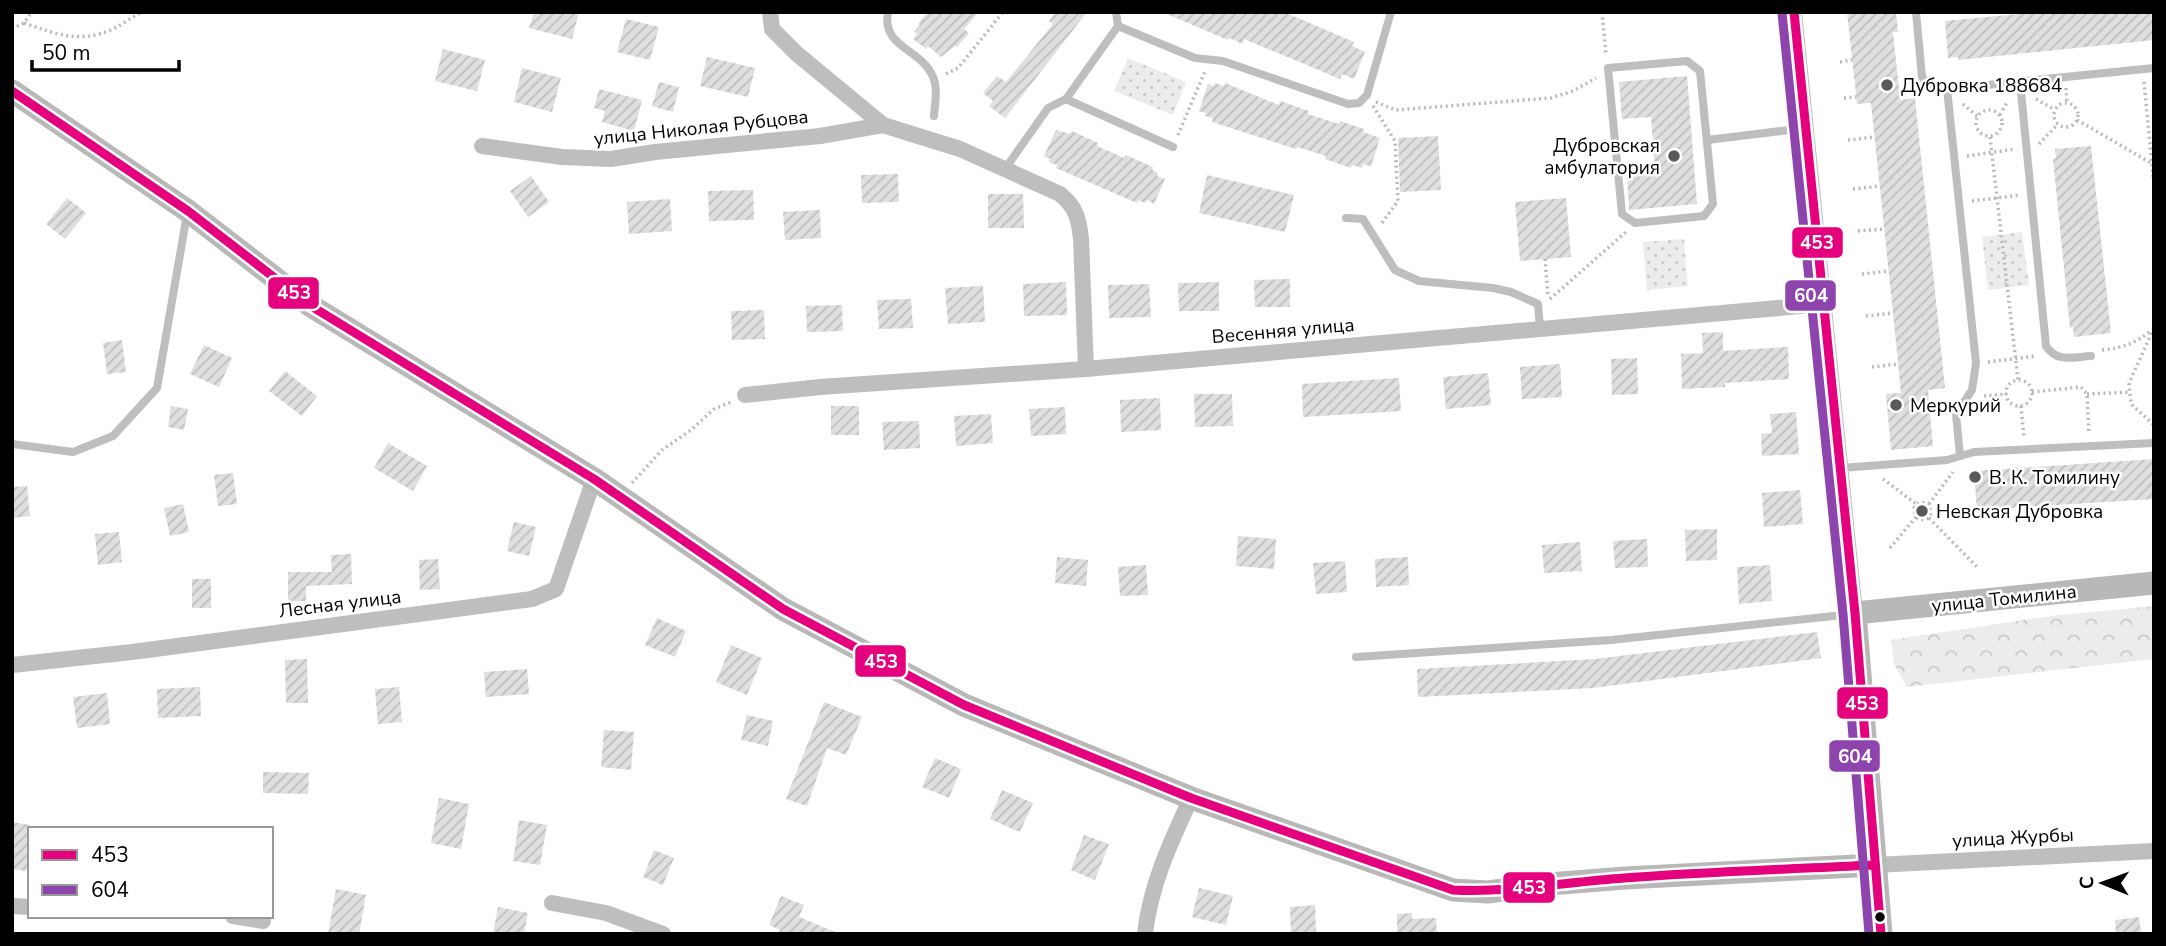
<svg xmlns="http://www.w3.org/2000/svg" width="2166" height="946" viewBox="0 0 2166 946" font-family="'Nunito Sans',sans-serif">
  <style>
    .forest { fill: url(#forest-crowns) }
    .park { fill: url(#park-dots) }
    .building { fill: url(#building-hatch) }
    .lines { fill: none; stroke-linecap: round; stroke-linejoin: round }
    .path { stroke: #b9b9b9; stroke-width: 3.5; stroke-dasharray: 2 3.5; stroke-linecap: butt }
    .lane { stroke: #bebebe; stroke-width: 8 }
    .street { stroke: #bebebe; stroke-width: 16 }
    .secondary { stroke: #b8b8b8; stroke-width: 23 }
    .bus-1-casing { stroke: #fff; stroke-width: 14 }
    .bus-2-casing { stroke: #fff; stroke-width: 14 }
    .bus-1 { stroke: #e5007d; stroke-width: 9 }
    .bus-2 { stroke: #8e44ad; stroke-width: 9 }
    .poi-dot { fill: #595959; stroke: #fff; stroke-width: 2.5 }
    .bus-dot { fill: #000; stroke: #fff; stroke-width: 2.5 }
    .labels { text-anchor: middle; stroke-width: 5; stroke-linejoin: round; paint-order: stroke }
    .poi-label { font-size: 19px; fill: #000; stroke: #fff; text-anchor: start }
    .street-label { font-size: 19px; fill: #000; stroke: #fff }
    .line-badge { stroke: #fff; stroke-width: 2.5 }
    .badge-label { font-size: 19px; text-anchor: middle; font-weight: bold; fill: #fff }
  </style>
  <defs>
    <pattern id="forest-crowns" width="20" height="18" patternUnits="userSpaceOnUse" patternTransform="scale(1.75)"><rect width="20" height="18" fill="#ececec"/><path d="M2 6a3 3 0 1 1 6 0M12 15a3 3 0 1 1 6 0" fill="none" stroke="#c9c9c9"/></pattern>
    <pattern id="park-dots" width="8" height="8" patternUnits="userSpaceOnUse" patternTransform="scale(1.75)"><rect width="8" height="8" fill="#ececec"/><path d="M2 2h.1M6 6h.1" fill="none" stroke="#c9c9c9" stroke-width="1.8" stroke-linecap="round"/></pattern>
    <pattern id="building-hatch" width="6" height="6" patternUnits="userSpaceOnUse" patternTransform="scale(1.75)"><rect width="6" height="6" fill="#dfdfdf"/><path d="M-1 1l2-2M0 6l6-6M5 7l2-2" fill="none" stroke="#bebebe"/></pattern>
  </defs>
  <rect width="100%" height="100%" fill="#fff"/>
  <!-- forest -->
  <path class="forest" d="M 2154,606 L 2154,659 L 1907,687 L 1894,664 L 1891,640 L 2051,616 Z"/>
  <!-- park -->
  <g class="park">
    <path d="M 1128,58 L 1186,82 L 1173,115 L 1114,91 Z"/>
    <path d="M 2022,232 L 2029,285 L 1988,290 L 1982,237 Z"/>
    <path d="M 1684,239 L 1688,286 L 1647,290 L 1643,242 Z"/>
  </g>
  <!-- building -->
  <g class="building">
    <path d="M 534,12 L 579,12 L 572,39 L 529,28 Z"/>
    <path d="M 927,12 L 979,12 L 964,29 L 969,33 L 957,47 L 955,46 L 941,57 L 928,46 L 926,49 L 913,39 L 917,34 L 914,32 L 920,25 L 918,24 Z"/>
    <path d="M 1056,12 L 1087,12 L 1005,118 L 989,106 L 993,101 L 983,93 L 997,76 L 1006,82 L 1053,24 L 1049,21 Z"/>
    <path d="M 1162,12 L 1284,12 L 1354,42 L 1352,46 L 1365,52 L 1354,79 L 1342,74 L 1340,79 L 1244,39 L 1243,44 L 1229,38 L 1228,40 Z"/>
    <path d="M 1847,12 L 1896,12 L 1898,32 L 1893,32 L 1900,100 L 1915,98 L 1945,388 L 1928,390 L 1933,446 L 1891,450 L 1886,394 L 1901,393 L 1893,313 L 1871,103 L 1857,104 Z"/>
    <path d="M 2039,12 L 2154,12 L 2154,40 L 1958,60 L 1958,57 L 1948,58 L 1945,21 Z"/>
    <path d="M 626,19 L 659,27 L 650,60 L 617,52 Z"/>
    <path d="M 443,49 L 485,60 L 477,91 L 435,81 Z"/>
    <path d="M 707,57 L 755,68 L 748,97 L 700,86 Z"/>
    <path d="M 522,68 L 561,78 L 552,112 L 514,102 Z"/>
    <path d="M 1687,76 L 1697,204 L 1629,210 L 1627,173 L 1655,171 L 1651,117 L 1622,119 L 1619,82 Z"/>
    <path d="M 659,82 L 679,87 L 673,112 L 652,106 Z"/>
    <path d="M 1215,83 L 1224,86 L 1225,83 L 1279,105 L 1280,101 L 1309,111 L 1308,114 L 1339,124 L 1340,121 L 1364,129 L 1363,132 L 1380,138 L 1371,166 L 1363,164 L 1362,168 L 1352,165 L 1351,168 L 1325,159 L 1326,156 L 1297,147 L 1296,149 L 1212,122 L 1213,118 L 1205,116 L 1206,113 L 1199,111 L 1208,84 L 1214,86 Z"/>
    <path d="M 599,89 L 642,100 L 634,131 L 602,122 L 605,111 L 594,108 Z"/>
    <path d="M 1056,130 L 1070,134 L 1072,131 L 1098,143 L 1097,146 L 1124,158 L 1126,155 L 1153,167 L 1152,170 L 1158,173 L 1157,176 L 1165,179 L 1154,204 L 1147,200 L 1145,203 L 1138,200 L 1137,203 L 1056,168 L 1057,165 L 1049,162 L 1050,159 L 1044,156 Z"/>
    <path d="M 1438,136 L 1441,190 L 1400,192 L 1398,138 Z"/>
    <path d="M 2091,146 L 2111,333 L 2074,337 L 2073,327 L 2070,328 L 2053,159 L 2056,158 L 2055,149 Z"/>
    <path d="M 898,174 L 899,202 L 862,203 L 861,175 Z"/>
    <path d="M 1207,175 L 1294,195 L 1285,232 L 1199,213 Z"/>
    <path d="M 531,176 L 549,202 L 528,217 L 510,191 Z"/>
    <path d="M 753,190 L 754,220 L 709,221 L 708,191 Z"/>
    <path d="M 988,194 L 1023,194 L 1024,228 L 988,228 Z"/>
    <path d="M 67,198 L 86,213 L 65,239 L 46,224 Z"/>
    <path d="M 1566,198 L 1571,257 L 1520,261 L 1515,202 Z"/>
    <path d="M 670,199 L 672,231 L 629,234 L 627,202 Z"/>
    <path d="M 820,210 L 821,238 L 785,240 L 783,212 Z"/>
    <path d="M 1290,279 L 1290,307 L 1255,307 L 1254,280 Z"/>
    <path d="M 1066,282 L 1067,315 L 1024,316 L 1023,284 Z"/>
    <path d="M 1219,282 L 1219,311 L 1179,311 L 1178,283 Z"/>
    <path d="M 1149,284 L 1151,317 L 1109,318 L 1108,285 Z"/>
    <path d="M 983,286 L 985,322 L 948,324 L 945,288 Z"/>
    <path d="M 911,299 L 913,328 L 879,329 L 877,300 Z"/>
    <path d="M 842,305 L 843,331 L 807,332 L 806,306 Z"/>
    <path d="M 764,310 L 765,339 L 732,340 L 731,311 Z"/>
    <path d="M 1723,332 L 1723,351 L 1788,347 L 1789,379 L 1725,383 L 1725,387 L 1682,389 L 1681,354 L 1703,353 L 1702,333 Z"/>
    <path d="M 122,340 L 126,372 L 107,374 L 103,343 Z"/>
    <path d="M 204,345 L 232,358 L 219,387 L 190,374 Z"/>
    <path d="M 1637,358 L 1638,394 L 1612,395 L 1611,359 Z"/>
    <path d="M 1560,364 L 1562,397 L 1522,399 L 1520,367 Z"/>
    <path d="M 285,371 L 317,396 L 302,416 L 269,391 Z"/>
    <path d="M 1488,373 L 1491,405 L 1446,409 L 1443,377 Z"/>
    <path d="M 1399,378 L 1401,411 L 1303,417 L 1302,384 Z"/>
    <path d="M 1194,394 L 1232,394 L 1233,426 L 1195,427 Z"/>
    <path d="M 1160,398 L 1161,430 L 1121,432 L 1120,400 Z"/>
    <path d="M 171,406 L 188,409 L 184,430 L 168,427 Z"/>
    <rect x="831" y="406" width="28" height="29"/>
    <path d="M 1065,407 L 1066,434 L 1031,436 L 1029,409 Z"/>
    <path d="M 1796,412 L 1799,454 L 1762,456 L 1761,434 L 1772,433 L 1770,414 Z"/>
    <path d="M 991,414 L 993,443 L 956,446 L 954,416 Z"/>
    <path d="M 919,421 L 920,448 L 884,450 L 882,422 Z"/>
    <path d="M 388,443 L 427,466 L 413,491 L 374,468 Z"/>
    <path d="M 2154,459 L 2154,499 L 1977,510 L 1974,471 Z"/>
    <path d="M 233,473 L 237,504 L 218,506 L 214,475 Z"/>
    <path d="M 27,486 L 30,516 L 12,518 L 12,487 Z"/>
    <path d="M 1800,490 L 1803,524 L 1764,527 L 1762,493 Z"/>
    <path d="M 183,504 L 189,532 L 170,536 L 164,508 Z"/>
    <path d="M 514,522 L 536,527 L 529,556 L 507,551 Z"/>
    <path d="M 1717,529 L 1717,560 L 1686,561 L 1685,530 Z"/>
    <path d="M 119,532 L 122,562 L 98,565 L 95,534 Z"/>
    <path d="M 1238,536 L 1276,539 L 1274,569 L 1236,566 Z"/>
    <path d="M 1647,539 L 1648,567 L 1615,568 L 1613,541 Z"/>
    <path d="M 1580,542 L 1582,571 L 1544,573 L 1542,545 Z"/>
    <path d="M 351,554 L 352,584 L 306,586 L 306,601 L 288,601 L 288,572 L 332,572 L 331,555 Z"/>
    <path d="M 1057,557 L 1088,560 L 1086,586 L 1055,583 Z"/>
    <path d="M 1408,557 L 1409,585 L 1376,587 L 1375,559 Z"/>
    <path d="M 438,559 L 440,589 L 420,590 L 419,560 Z"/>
    <path d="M 1345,561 L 1347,592 L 1316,594 L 1313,563 Z"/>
    <path d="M 1146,565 L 1148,595 L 1120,596 L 1118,567 Z"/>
    <path d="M 1770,565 L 1772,601 L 1739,604 L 1737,567 Z"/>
    <rect x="192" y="579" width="19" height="29"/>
    <path d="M 657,618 L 686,631 L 675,657 L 645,645 Z"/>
    <path d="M 1817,632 L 1821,658 L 1593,688 L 1418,697 L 1417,669 L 1595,659 Z"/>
    <path d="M 731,645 L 762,658 L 747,695 L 716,682 Z"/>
    <path d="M 307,659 L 308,703 L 286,703 L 285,660 Z"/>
    <path d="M 527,669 L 529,694 L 486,697 L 484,672 Z"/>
    <path d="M 200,687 L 201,716 L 158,718 L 157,689 Z"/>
    <path d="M 399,687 L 402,722 L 378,724 L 375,689 Z"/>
    <path d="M 107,693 L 110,724 L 77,728 L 73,697 Z"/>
    <path d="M 824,702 L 862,717 L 846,755 L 827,748 L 807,806 L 786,799 Z"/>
    <path d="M 747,715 L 773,721 L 768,746 L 741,740 Z"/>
    <path d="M 604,730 L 634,732 L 631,770 L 601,767 Z"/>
    <path d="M 935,758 L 961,769 L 949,798 L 922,787 Z"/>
    <path d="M 263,772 L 309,773 L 308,794 L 263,793 Z"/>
    <path d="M 1002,790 L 1033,803 L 1020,832 L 990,819 Z"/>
    <path d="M 439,798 L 469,804 L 461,849 L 431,843 Z"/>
    <path d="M 519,820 L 547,825 L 540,865 L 513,861 Z"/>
    <path d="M 12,822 L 30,825 L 30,851 L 26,871 L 12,869 Z"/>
    <path d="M 1084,835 L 1109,844 L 1095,880 L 1071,870 Z"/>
    <path d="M 654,850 L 674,858 L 663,885 L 643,877 Z"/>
    <path d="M 1199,888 L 1233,896 L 1226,925 L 1192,917 Z"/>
    <path d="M 336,889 L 366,895 L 359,934 L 328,934 Z"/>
    <path d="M 781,896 L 804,905 L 799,917 L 840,934 L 778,934 L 780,930 L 769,925 Z"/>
    <path d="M 1315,905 L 1316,932 L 1291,933 L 1290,907 Z"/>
    <path d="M 498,907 L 528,913 L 524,934 L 493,934 Z"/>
    <path d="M 1412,913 L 1412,919 L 1436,918 L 1437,934 L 1397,934 L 1397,914 Z"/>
    <path d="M 2139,917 L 2141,934 L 2116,934 L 2115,920 Z"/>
  </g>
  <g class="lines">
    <!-- path -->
    <g class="path">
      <path d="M 1602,12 L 1606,55"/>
      <path d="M 24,23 C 56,34 80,44 113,29 C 123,24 132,17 142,12"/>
      <path d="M 12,29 L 24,23 L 32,12"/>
      <path d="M 1840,62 L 1852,60"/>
      <path d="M 946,74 L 958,68 L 1003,12"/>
      <path d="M 2144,82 L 2154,185"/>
      <path d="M 2066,88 L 2067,103"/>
      <path d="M 1844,98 L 1856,97"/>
      <path d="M 2036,99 L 2055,110"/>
      <path d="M 1376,102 L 1396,110 L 1551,98 L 1573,91 L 1596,78"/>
      <circle cx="2066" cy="115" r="12"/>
      <path d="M 1963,104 L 1977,116"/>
      <path d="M 1373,106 L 1395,141 L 1398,201 L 1382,223"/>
      <circle cx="1989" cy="123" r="13"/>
      <path d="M 2000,115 L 2008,101"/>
      <path d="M 2077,120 L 2151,163"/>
      <path d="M 1178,135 L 1205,71"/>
      <path d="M 1990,137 L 2018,380"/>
      <path d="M 1848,140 L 1874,137"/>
      <path d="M 2039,144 L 2058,124"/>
      <path d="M 1967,156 L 2015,149"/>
      <path d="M 1853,189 L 1880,186"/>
      <path d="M 1972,201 L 2020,195"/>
      <path d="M 1858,231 L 1884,229"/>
      <path d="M 1545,259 L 1548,296"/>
      <path d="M 1862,274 L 1888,271"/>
      <path d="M 1550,299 L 1626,232"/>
      <path d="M 1866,316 L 1893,313"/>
      <path d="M 2154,328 L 2129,383 L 2131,404 L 2154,425"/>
      <path d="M 2102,350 C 2123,348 2136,343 2152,330"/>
      <path d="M 1988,362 L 2036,356"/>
      <path d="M 1872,367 L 1898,364"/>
      <circle cx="2019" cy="393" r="13"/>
      <path d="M 2032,392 L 2081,387 L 2087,394 L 2089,434"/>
      <path d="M 2087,394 L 2130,392"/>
      <path d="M 1984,396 L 2007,394"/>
      <path d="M 2021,406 L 2024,438"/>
      <path d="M 1883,479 L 1916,504"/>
      <path d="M 632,483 L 662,450 L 691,430 L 714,409 L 731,402"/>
      <path d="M 1929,504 L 1953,472"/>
      <path d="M 1929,518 L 1979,569"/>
      <path d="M 1890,548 L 1916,517 L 1914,508 L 1920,502 L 1929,504 L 1931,513 L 1929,518 L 1920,520 L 1916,517"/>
    </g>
    <!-- lane -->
    <g class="lane">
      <path d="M 888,12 C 881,48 921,48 933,77 C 938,88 935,104 934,116"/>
      <path d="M 1916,12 L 1922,77 L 1928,85 L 1937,90 L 2154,68"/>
      <path d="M 1118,26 L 1195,58 L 1223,61 L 1348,104 L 1359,103 L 1367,95 L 1391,12"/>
      <path d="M 1687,61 L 1700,71 L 1713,204 L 1704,216 L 1635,223 L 1622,214 L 1608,68 Z"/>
      <path d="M 2020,82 L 2046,346 C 2057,363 2073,357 2091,356"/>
      <path d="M 1947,89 L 1976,363 L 1972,390 L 1956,414 L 1960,456"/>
      <path d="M 1066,99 L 1173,147"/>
      <path d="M 1707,140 L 1806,128"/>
      <path d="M 1005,169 L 1048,108 L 1066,99 L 1118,26 L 1116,12"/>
      <path d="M 1346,218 L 1363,219 L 1395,270 L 1419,281 L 1493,288 L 1511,292 L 1538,304 L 1540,328"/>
      <path d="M 12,444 L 73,452 L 113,436 L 157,388 L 187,214"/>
      <path d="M 1841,468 L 1947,460 L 1974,452 L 2154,443"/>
      <path d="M 1356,657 L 1611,640 L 1852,614"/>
    </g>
    <!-- street -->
    <g class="street">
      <path d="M 770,12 L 772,29 L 796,53 L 883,125 L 960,149 L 1060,194 C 1076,207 1079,219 1081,239 L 1086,369"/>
      <path d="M 1794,12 L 1855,613"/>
      <path d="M 482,146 L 562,157 L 611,159 L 655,152 L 820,136 L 883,125"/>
      <path d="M 745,395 L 820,387 L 1086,369 L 1824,304"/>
      <path d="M 12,665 L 132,652 L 532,599 L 556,589 L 594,479"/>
      <path d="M 1875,865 L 2154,851"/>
      <path d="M 552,903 L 606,913 L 663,934"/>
      <path d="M 12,906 L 30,907"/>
      <path d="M 233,916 L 263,921"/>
      <path d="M 1145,934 C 1150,886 1171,841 1191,798"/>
    </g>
    <!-- secondary -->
    <g class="secondary">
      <path d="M 12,91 L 188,211 L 311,306 L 594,479 L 783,609 L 964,705 L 1191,798 L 1453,890 L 1488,892 L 1549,884 L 1625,878 L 1875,865"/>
      <path d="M 1881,934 L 1855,613 L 2154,583"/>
    </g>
    <defs>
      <g id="bus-1">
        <path d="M 1794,12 L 1855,613 L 1881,934"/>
        <path d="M 12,91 L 188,211 L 311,306 L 594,479 L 783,609 L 964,705 L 1191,798 L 1453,890 C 1510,893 1567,882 1624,878 C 1707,872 1791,869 1875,865"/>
      </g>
      <path id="bus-2" d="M 1782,13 L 1843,614 L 1869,934"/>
    </defs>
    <!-- bus-1 casing -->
    <use href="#bus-1" class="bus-1-casing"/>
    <!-- bus-2 casing -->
    <use href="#bus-2" class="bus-2-casing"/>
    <!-- bus-1 -->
    <use href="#bus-1" class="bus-1"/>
    <!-- bus-2 -->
    <use href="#bus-2" class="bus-2"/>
  </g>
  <!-- markers -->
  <g class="poi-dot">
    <circle cx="1887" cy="85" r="7"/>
    <circle cx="1674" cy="156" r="7"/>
    <circle cx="1896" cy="405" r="7"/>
    <circle cx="1975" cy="477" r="7"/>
    <circle cx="1922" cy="511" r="7"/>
  </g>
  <circle class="bus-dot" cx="1880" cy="917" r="6"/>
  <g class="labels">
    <!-- poi labels -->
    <g class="poi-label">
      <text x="1901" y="92">Дубровка 188684</text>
      <text x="1660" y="152" text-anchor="end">Дубровская<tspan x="1660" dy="22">амбулатория</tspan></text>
      <text x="1910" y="412">Меркурий</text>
      <text x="1989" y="484">В. К. Томилину</text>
      <text x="1936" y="518">Невская Дубровка</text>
    </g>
    <!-- street labels -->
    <g class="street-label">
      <text transform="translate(701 127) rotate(-6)" y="7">улица Николая Рубцова</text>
      <text transform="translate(1283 330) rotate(-5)" y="7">Весенняя улица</text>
      <text transform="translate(2004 598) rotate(-6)" y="7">улица Томилина</text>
      <text transform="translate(340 603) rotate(-7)" y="7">Лесная улица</text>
      <text transform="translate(2013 837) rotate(-3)" y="7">улица Журбы</text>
    </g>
  </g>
  <g class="line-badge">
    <rect x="1791" y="226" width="53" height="33" rx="7" fill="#e5007d"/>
    <rect x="267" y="276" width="53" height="34" rx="7" fill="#e5007d"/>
    <rect x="1784" y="279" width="53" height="33" rx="7" fill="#8e44ad"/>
    <rect x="854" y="644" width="53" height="34" rx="7" fill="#e5007d"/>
    <rect x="1836" y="686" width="53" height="34" rx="7" fill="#e5007d"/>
    <rect x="1828" y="739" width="53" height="34" rx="7" fill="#8e44ad"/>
    <rect x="1502" y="871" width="54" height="33" rx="7" fill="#e5007d"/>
  </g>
  <g class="badge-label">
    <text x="1817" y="249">453</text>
    <text x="294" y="299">453</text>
    <text x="1811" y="302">604</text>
    <text x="881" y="668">453</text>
    <text x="1862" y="710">453</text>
    <text x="1855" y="763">604</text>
    <text x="1529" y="894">453</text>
  </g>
  <!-- border -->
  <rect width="2166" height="946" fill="none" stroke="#000000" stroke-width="28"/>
  <!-- legend -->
  <rect x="28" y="827" width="245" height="91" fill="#ffffff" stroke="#999999" stroke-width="2"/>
  <rect x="42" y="850" width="35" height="10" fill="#e5007d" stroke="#999999" stroke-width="2"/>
  <text x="91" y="862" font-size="21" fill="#000000">453</text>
  <rect x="42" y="885" width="35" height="10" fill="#8e44ad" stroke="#999999" stroke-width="2"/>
  <text x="91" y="897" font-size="21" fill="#000000">604</text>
  <!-- north arrow -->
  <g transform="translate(2103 883) rotate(271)" stroke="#ffffff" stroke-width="5" paint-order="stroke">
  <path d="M0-5L12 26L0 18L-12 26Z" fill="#000000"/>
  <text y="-10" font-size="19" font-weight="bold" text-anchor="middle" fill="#000000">С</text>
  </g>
  <!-- scale -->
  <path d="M32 60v10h147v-10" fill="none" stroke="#000000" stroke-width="3.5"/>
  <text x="42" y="60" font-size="21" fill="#000000" stroke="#ffffff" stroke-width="5" paint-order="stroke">50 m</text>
</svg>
